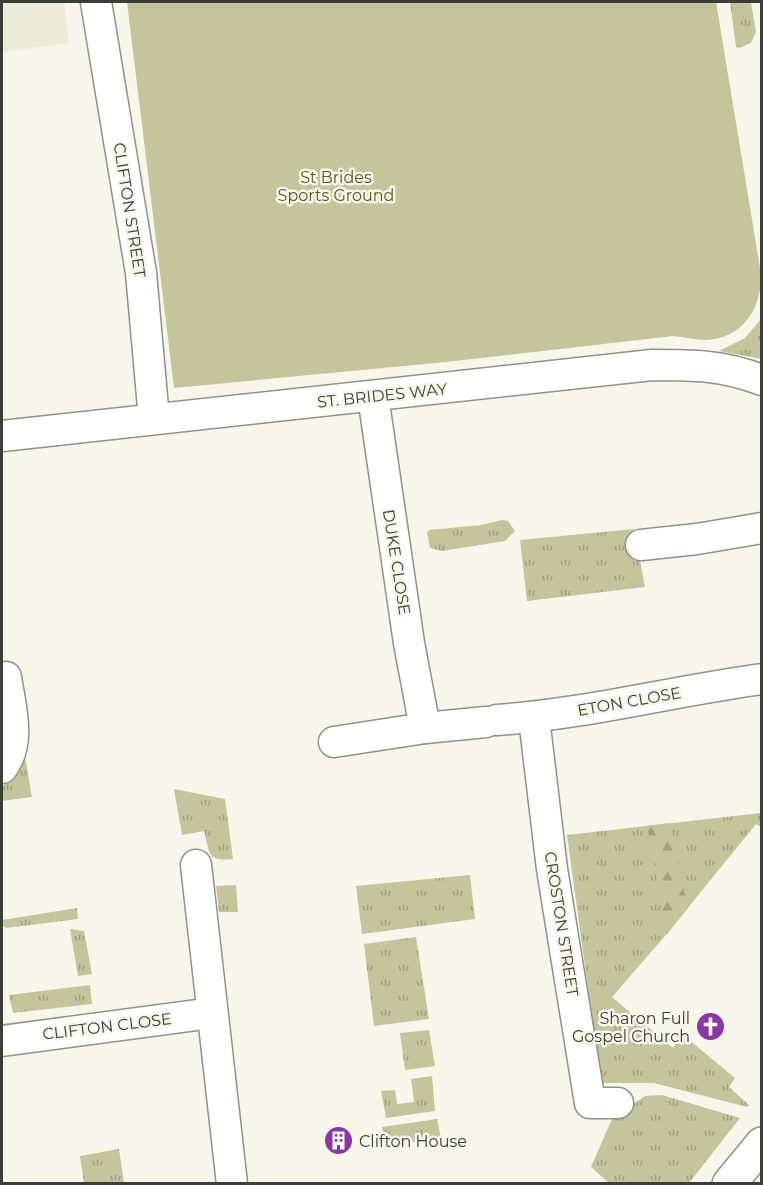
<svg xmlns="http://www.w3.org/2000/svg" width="763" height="1185" viewBox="0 0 763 1185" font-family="Montserrat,sans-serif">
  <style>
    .built { fill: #ebebd9 }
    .grass { fill: url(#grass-tufts) }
    .forest { fill: url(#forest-firs) }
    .park { fill: #c4c49d }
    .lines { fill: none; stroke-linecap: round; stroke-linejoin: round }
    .minor-casing { stroke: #919187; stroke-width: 33 }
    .major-casing { stroke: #919187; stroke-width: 36 }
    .minor { stroke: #fff; stroke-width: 30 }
    .major { stroke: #fff; stroke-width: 33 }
    .labels { text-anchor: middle; stroke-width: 5; stroke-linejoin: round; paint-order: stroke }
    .park-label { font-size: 16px; fill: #59571d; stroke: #f6f6eb }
    .street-label { font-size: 16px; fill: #3c3c38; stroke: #f6f6eb }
    .poi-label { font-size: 16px; fill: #3c3c38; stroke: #f6f6eb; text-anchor: end }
  </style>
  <defs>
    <pattern id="grass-tufts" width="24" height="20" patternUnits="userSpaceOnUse" patternTransform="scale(1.5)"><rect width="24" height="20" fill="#c4c49d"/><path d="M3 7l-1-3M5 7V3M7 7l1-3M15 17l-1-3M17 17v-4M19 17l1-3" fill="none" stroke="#a0a081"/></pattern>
    <pattern id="forest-firs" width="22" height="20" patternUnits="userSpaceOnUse" patternTransform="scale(1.5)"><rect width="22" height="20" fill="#c4c49d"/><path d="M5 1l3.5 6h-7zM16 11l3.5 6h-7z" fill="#a0a081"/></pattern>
  </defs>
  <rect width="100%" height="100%" fill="#f6f6eb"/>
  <!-- built -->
  <path class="built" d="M 2,2 L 64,2 L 69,43 L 2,52 Z"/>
  <!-- grass -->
  <g class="grass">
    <path d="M 730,2 L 751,2 L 756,32 L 751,43 L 739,48 L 736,47 Z"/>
    <path d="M 761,319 L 761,359 L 719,351 L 745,338 Z"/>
    <path d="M 502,520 L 508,521 L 515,531 L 505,541 L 442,551 L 430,548 L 427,533 L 429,530 L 481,525 Z"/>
    <path d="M 634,529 L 645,587 L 527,601 L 520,540 Z"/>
    <path d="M 24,751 L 32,797 L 2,801 L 2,787 L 9,779 Z"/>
    <path d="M 174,789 L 225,799 L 233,859 C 206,862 210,853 204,831 L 182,835 Z"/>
    <path d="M 761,813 L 761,827 L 756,824 L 665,936 L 612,997 L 673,1048 L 683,1035 L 735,1078 L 729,1087 L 749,1105 L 747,1107 L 654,1083 L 601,1083 L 567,835 Z"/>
    <path d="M 470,875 L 475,919 L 362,934 L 356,886 Z"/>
    <path d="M 236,885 L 238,912 L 219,912 L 216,886 Z"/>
    <path d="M 77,908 L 78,919 L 6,928 L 3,926 L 2,920 Z"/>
    <path d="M 70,929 L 84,931 L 92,974 L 78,976 Z"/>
    <path d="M 416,937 L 429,1019 L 374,1026 L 364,944 Z"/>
    <path d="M 90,985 L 92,1004 L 13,1013 L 9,995 Z"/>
    <path d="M 429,1030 L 435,1066 L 405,1070 L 400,1033 Z"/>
    <path d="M 432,1076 L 435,1111 L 386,1118 L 381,1091 L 395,1090 L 397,1104 L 414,1102 L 411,1079 Z"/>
    <path d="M 662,1095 L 740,1118 L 689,1183 L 609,1183 L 591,1167 L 612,1119 L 645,1096 Z"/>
    <path d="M 437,1119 L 441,1138 L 384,1147 L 382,1127 Z"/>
    <path d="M 119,1149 L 124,1183 L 84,1183 L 80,1156 Z"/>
  </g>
  <!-- forest -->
  <path class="forest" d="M 669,823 L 688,908 L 667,934 L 647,826 Z"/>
  <!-- park -->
  <path class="park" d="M 127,2 L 716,2 L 761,274 C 762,308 743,338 707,340 C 696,340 684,337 673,336 L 446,362 L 174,388 Z"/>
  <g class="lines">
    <defs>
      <g id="minor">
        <path d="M 96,2 L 141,273 L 154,419"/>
        <path d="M 373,396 L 409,643 L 425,728"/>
        <path d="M 2,436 L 652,365 C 694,365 722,365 762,380"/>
        <path d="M 641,545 L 697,539 L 762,528"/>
        <path d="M 534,718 L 552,869 L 590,1103 L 618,1103"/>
        <path d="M 497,720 C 586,714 673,691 762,679"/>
        <path d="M 334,742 L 425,728 L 486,722"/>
        <path d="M 2,768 C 22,742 10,706 6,677"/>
        <path d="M 196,865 L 232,1184"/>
        <path d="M 2,1041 L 212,1013"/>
      </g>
      <path id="major" d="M 729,1184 L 762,1144"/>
    </defs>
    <!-- minor casing -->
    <use href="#minor" class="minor-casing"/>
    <!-- major casing -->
    <use href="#major" class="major-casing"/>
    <!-- minor -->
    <use href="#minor" class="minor"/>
    <!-- major -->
    <use href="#major" class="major"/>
  </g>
  <!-- icons -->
  <defs>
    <symbol id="church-disc" viewBox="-11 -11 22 22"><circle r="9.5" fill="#8b38a6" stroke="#f6f6eb"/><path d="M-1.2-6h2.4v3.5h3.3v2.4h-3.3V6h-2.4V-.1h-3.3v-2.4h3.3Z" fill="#fff"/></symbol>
    <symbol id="building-disc" viewBox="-11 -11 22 22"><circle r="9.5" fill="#8b38a6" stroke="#f6f6eb"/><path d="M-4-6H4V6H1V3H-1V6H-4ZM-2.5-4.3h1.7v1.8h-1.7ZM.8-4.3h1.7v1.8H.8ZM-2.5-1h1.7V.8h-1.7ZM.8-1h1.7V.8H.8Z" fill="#fff"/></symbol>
  </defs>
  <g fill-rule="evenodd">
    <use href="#church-disc" x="694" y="1010" width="33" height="33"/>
    <use href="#building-disc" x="322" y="1124" width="33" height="33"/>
  </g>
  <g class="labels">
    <!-- park labels -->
    <g class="park-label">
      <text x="336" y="183">St Brides<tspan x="336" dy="18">Sports Ground</tspan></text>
    </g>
    <!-- street labels -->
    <g class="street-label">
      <text transform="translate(130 210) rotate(81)" y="6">CLIFTON STREET</text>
      <text transform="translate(382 395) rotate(-6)" y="6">ST. BRIDES WAY</text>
      <text transform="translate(397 562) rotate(81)" y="6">DUKE CLOSE</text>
      <text transform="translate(629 701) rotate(-10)" y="6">ETON CLOSE</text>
      <text transform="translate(562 924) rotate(81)" y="6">CROSTON STREET</text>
      <text transform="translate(107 1026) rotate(-7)" y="6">CLIFTON CLOSE</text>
    </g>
    <!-- poi labels -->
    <g class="poi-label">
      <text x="690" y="1024">Sharon Full<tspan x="690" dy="18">Gospel Church</tspan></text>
      <text x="359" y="1147" text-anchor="start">Clifton House</text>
    </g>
  </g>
  <!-- border -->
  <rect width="763" height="1185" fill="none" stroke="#3c3c38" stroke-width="6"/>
</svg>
